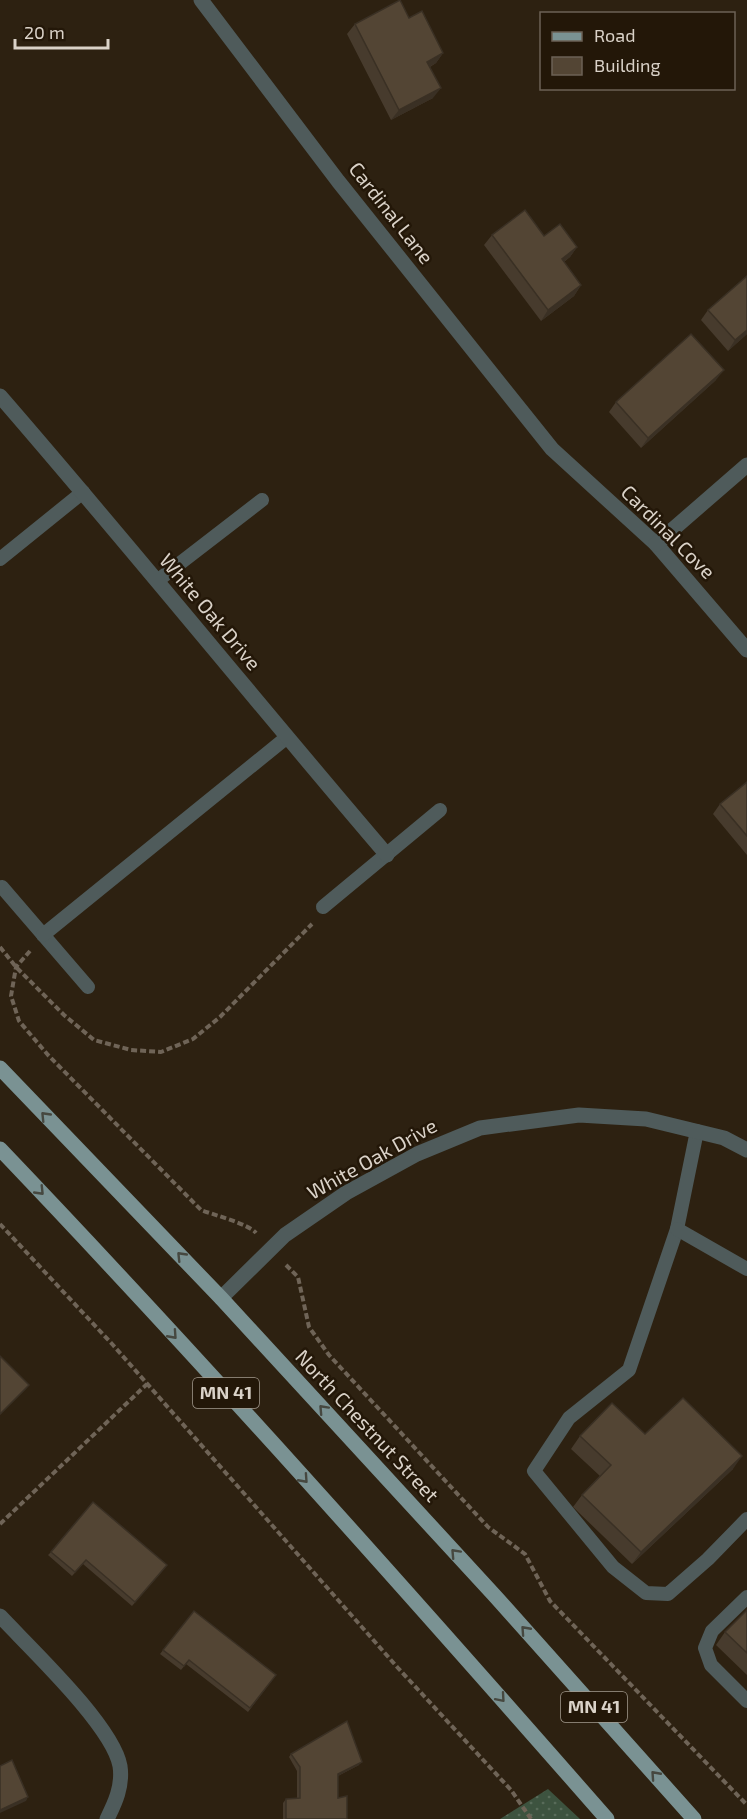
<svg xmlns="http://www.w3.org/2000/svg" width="747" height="1819" viewBox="0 0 747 1819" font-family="'Exo 2',sans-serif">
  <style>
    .park { fill: url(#park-dots) }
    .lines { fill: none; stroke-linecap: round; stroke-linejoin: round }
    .path { stroke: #6f6457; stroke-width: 4; stroke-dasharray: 6 3; stroke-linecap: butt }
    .service { stroke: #4f5b5b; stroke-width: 14 }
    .minor { stroke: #4f5b5b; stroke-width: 15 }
    .primary { stroke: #7a9293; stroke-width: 15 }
    .wall { fill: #473b2d }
    .shaded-wall { fill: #3a3024 }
    .building { fill: #534534; stroke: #3a3024; stroke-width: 1.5 }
    .oneway { stroke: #464840 }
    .labels { text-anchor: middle; stroke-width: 5; stroke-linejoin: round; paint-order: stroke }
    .shield { fill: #231708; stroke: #a39a8e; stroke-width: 1.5 }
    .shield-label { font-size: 18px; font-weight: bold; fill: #dad2c8 }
    .street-label { font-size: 20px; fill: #dad2c8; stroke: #231708 }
  </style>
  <defs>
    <pattern id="park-dots" width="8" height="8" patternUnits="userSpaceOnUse" patternTransform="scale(1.5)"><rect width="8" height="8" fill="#3d533f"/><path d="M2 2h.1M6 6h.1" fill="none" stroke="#586b59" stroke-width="1.8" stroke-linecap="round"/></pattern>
  </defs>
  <rect width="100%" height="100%" fill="#2d2111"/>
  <!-- park -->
  <path class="park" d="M 548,1789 L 580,1819 L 500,1819 Z"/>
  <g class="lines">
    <!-- path -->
    <g class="path">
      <path d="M 0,947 L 16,967 L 64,1015 L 94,1040 L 131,1050 L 161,1052 L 193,1039 L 220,1017 L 312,924"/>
      <path d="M 30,951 L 16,967 L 11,996 L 19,1021 L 48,1055 L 201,1210 C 214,1215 249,1224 256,1233"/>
      <path d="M 0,1224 L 113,1345 L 398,1668 L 511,1790 L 531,1819"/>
      <path d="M 286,1265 L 298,1277 L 309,1327 L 329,1355 L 488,1527 L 525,1554 L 550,1601 L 747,1805"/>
      <path d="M 0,1524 L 147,1384"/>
    </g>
    <!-- service -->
    <g class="service">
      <path d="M 0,559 L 83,492"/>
      <path d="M 157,581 L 262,500"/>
      <path d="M 2,887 L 88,987"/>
      <path d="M 323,907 L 440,810"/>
      <path d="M 43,935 L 286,738"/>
      <path d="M 697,1131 L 677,1229 L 629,1370 L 569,1418 L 534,1471 L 613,1567 L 646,1593 L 668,1594 L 708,1559 L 747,1519"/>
      <path d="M 677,1229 L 747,1269"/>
      <path d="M 747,1597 L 712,1631 L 705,1648 L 711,1665 L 747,1701"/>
    </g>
    <!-- minor -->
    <g class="minor">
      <path d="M 201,0 L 338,181 L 552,449 L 656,544 L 747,650"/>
      <path d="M 0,396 C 131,547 257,703 387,855"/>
      <path d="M 656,544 L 747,465"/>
      <path d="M 221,1298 L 285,1235 L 346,1193 L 417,1154 L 480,1128 L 579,1115 L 646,1119 L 724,1138 L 747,1150"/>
      <path d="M 0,1616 C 30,1648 113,1726 120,1766 C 123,1786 115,1803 107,1819"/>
    </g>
    <!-- primary -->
    <g class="primary">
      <path d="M 0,1068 L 221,1298 L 495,1596 L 694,1819"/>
      <path d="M 0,1149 C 208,1367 409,1593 607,1819"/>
    </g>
  </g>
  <!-- wall -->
  <g class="wall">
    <path d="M 355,24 L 443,53 L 436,63 L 430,67 L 433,98 L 391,120 L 347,34 Z"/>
    <path d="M 492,235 L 544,236 L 577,247 L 570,257 L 564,262 L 581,285 L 574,296 L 541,321 L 484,245 Z"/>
    <path d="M 747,276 L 747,334 L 728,351 L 701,320 L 708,310 Z"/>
    <path d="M 716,380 L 641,448 L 609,412 L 616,402 Z"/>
    <path d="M 747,782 L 747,855 L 713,814 L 720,804 Z"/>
    <path d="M 645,1434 L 733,1469 L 632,1564 L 573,1507 L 582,1495 L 600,1476 L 571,1449 L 580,1436 Z"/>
    <path d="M 51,1552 L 164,1569 L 132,1606 L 83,1564 L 72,1576 L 48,1555 Z"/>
    <path d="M 747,1610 L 747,1675 L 716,1645 L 725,1632 Z"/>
    <path d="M 194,1611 L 276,1675 L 248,1712 L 186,1664 L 181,1670 L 160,1654 Z"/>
    <path d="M 291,1754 L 359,1765 L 338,1776 L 338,1798 L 347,1819 L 283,1819 L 283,1803 L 286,1799 L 297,1798 L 297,1771 L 289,1757 Z"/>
  </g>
  <!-- shaded-wall -->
  <g class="shaded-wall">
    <path d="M 443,53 L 436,63 L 420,72 L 427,62 Z"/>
    <path d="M 441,88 L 433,98 L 391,120 L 399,110 Z"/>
    <path d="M 577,247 L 570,257 L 554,269 L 562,259 Z"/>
    <path d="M 581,285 L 574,296 L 541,321 L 548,310 Z"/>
    <path d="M 747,330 L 747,334 L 728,351 L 735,340 Z"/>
    <path d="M 724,370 L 716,380 L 641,448 L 648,438 Z"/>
    <path d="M 29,1385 L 26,1389 L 0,1415 L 0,1414 Z"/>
    <path d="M 742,1456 L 733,1469 L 632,1564 L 641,1552 Z"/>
    <path d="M 362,1762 L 359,1765 L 336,1777 L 338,1774 Z"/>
    <path d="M 28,1797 L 26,1801 L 0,1813 L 0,1810 Z"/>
  </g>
  <!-- building -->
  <g class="building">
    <path d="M 400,0 L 409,18 L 422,11 L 443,53 L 427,62 L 441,88 L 399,110 L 355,24 Z"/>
    <path d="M 525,210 L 544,236 L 560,224 L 577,247 L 562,259 L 581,285 L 548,310 L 492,235 Z"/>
    <path d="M 747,276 L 747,330 L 735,340 L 708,310 Z"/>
    <path d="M 691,334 L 724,370 L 648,438 L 616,402 Z"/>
    <path d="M 747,782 L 747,836 L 720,804 Z"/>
    <path d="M 0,1356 L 29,1385 L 0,1414 Z"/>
    <path d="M 683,1398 L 742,1456 L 641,1552 L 582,1495 L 611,1465 L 580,1436 L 612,1403 L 645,1434 Z"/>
    <path d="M 93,1502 L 167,1565 L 135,1602 L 86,1560 L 75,1572 L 51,1552 Z"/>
    <path d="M 747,1610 L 747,1653 L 725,1632 Z"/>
    <path d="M 194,1611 L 276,1675 L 250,1708 L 189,1660 L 184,1666 L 163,1650 Z"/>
    <path d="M 347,1721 L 362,1762 L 338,1774 L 338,1798 L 347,1796 L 347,1819 L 286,1819 L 286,1799 L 300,1798 L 300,1767 L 291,1754 Z"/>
    <path d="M 12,1760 L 28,1797 L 0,1810 L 0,1766 Z"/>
  </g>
  <!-- one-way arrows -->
  <defs><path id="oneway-chevron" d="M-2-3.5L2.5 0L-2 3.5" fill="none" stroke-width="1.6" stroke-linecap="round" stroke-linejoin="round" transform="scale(1.5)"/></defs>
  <g class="oneway">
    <use href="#oneway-chevron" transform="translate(45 1116) rotate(-134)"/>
    <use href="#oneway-chevron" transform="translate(40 1191) rotate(46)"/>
    <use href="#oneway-chevron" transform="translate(181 1256) rotate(-134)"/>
    <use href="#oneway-chevron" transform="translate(173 1335) rotate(48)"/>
    <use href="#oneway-chevron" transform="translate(323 1409) rotate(-133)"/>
    <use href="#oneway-chevron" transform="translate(304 1479) rotate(48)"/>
    <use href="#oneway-chevron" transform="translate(455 1553) rotate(-133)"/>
    <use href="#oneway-chevron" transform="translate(525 1630) rotate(-132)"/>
    <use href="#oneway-chevron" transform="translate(501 1698) rotate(49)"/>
    <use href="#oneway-chevron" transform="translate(655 1775) rotate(-132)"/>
  </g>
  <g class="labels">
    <!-- shield labels -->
    <g class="shield">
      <rect x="193" y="1378" width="66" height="30" rx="4.5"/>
      <rect x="561" y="1692" width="66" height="30" rx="4.5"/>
    </g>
    <g class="shield-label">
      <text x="226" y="1399">MN 41</text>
      <text x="594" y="1713">MN 41</text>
    </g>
    <!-- street labels -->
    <g class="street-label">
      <text transform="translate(391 213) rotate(52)" y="7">Cardinal Lane</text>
      <text transform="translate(668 532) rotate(45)" y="7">Cardinal Cove</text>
      <text transform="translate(210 612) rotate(50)" y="7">White Oak Drive</text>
      <text transform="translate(372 1159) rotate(-29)" y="7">White Oak Drive</text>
      <text transform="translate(367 1426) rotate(47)" y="7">North Chestnut Street</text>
    </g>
  </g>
  <!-- legend -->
  <rect x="540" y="12" width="195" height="78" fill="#231708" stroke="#6c6255" stroke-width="1.5"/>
  <rect x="552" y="32" width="30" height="9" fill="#7a9293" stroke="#6c6255" stroke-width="1.5"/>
  <text x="594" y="42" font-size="18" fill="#dad2c8">Road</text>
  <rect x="552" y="57" width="30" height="18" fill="#534534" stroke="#6c6255" stroke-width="1.5"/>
  <text x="594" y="72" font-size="18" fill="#dad2c8">Building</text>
  <!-- scale -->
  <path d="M15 39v9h93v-9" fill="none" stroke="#dad2c8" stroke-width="3"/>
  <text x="24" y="39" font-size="18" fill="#dad2c8" stroke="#231708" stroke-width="4.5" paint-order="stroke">20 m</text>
</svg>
